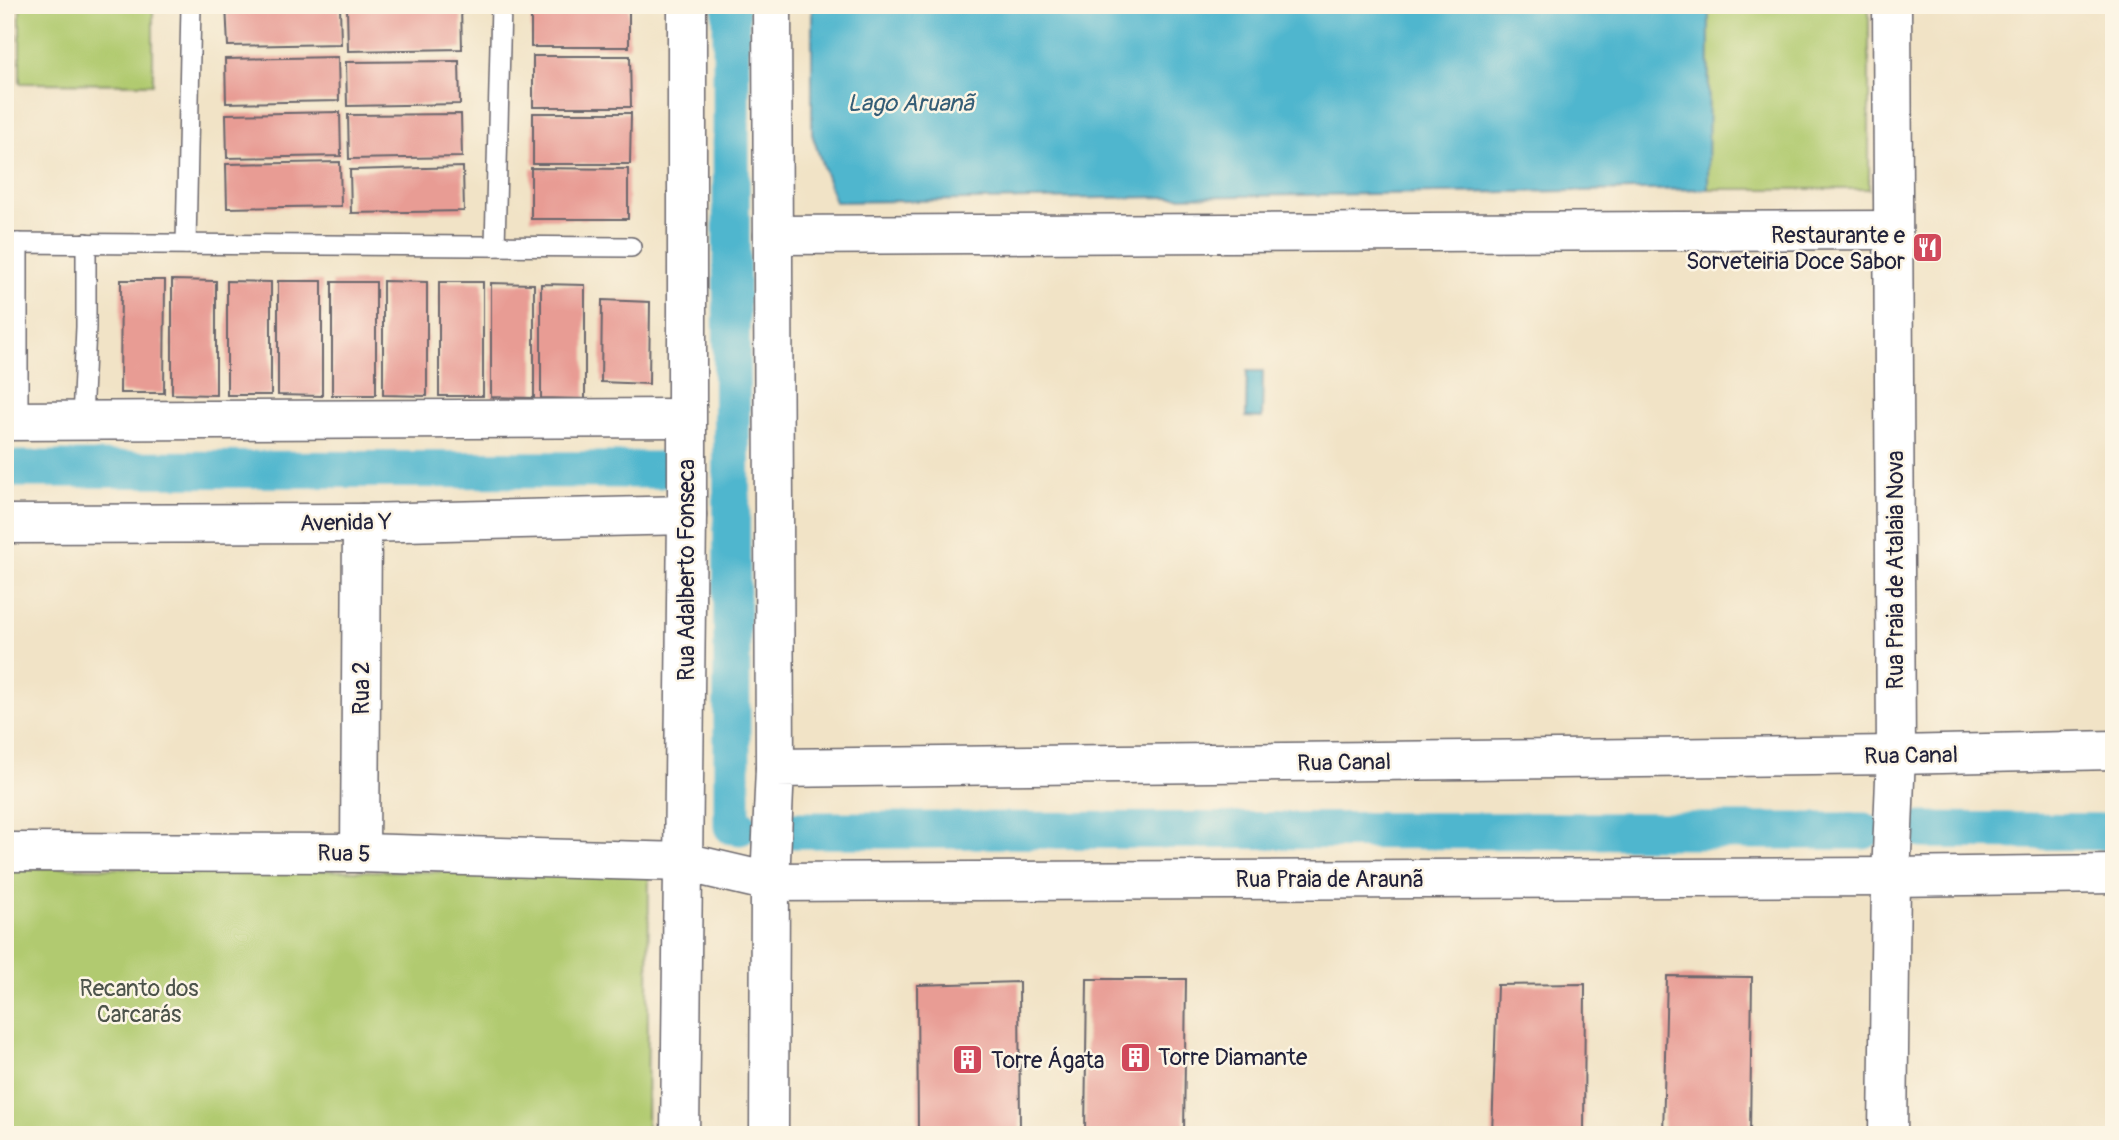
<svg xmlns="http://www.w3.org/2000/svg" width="2119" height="1140" viewBox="0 0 2119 1140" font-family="Pangolin,sans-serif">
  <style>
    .green { fill: #b1ca6f; stroke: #6a7655; stroke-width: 2 }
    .water { fill: #4fb6ce; stroke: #386c84; stroke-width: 2 }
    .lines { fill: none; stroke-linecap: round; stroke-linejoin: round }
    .canal { stroke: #4fb6ce; stroke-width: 37 }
    .building { fill: #e89c94 }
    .service-casing { stroke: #6a666c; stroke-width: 22 }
    .minor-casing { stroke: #6a666c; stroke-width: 41 }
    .service { stroke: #fff; stroke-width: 19 }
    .minor { stroke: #fff; stroke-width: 38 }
    .labels { text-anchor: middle; stroke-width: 5; stroke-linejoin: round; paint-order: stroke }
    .poi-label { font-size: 23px; fill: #22223b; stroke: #fcf5e5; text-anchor: start }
    .street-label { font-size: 23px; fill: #22223b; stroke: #fcf5e5 }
    .park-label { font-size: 23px; fill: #4d544b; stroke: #fcf5e5 }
    .water-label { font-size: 24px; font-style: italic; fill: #345d76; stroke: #fcf5e5 }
  </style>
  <rect width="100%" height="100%" fill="#fcf5e5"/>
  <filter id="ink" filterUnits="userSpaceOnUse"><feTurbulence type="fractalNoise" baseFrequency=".0143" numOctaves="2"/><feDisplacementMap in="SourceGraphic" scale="14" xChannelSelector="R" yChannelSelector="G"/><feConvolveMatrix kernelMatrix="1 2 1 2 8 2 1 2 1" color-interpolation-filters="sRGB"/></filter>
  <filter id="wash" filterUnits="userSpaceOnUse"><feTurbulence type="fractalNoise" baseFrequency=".00686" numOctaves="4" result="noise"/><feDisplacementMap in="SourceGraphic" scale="28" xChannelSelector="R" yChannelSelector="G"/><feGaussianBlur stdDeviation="1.57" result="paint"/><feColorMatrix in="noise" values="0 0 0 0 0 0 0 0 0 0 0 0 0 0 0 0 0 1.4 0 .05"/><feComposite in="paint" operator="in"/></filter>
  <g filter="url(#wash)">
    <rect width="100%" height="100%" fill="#f1e3c6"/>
    <!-- green -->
    <g class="green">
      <path d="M 20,5 L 153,5 L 153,84 L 20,83 Z"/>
      <path d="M 1709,5 L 1869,5 L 1869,189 L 1708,189 Z"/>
      <path d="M 5,867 L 649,874 L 647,1135 L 5,1135 Z"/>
    </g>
    <!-- water -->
    <g class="water">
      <path d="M 812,5 L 1709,5 L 1708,189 L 835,202 L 812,134 Z"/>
      <path d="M 1247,371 L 1263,371 L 1262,418 L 1246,417 Z"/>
    </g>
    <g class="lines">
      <!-- canal -->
      <g class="canal">
        <path d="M 731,5 L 732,826 L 740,827"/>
        <path d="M 5,469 L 660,470"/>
        <path d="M 788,830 L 1864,831"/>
        <path d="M 1922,830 L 2114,832"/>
      </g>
    </g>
    <g id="blocks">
      <!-- building -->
      <g class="building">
        <path d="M 5,5 L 13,6 L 11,84 L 5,84 Z"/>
        <path d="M 226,5 L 340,5 L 341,44 L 228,46 Z"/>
        <path d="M 461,5 L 462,49 L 348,51 L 347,7 Z"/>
        <rect x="531" y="5" width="98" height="42"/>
        <path d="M 533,56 L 630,56 L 631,107 L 533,107 Z"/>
        <path d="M 338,57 L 339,101 L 226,103 L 225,59 Z"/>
        <path d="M 459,61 L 460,104 L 347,106 L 346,62 Z"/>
        <path d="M 340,112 L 341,156 L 227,158 L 226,114 Z"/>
        <path d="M 533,113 L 631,113 L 630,164 L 533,164 Z"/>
        <path d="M 461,114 L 462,157 L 349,159 L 348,115 Z"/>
        <path d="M 340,162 L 341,206 L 227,208 L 226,164 Z"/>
        <path d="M 463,167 L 464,211 L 351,213 L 350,170 Z"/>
        <path d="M 531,168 L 628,169 L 628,219 L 531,219 Z"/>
        <path d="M 121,280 L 165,280 L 164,393 L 120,393 Z"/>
        <path d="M 172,280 L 216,281 L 216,395 L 172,394 Z"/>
        <path d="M 227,281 L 271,282 L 271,395 L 227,395 Z"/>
        <path d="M 278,281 L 322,281 L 322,396 L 278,395 Z"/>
        <path d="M 383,281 L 427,282 L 427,396 L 383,395 Z"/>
        <rect x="332" y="282" width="44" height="113"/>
        <rect x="439" y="282" width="44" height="114"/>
        <path d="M 491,283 L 534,284 L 534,398 L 491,397 Z"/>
        <path d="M 541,284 L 585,285 L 585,399 L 541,398 Z"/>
        <path d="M 602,300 L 650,302 L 649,384 L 601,382 Z"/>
        <path d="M 1667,976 L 1752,977 L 1750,1135 L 1663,1135 Z"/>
        <path d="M 1087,979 L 1186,979 L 1184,1135 L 1085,1135 Z"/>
        <path d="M 1019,982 L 1020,1135 L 918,1135 L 917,985 Z"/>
        <path d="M 1585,984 L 1584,1135 L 1492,1135 L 1497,985 Z"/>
      </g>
    </g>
  </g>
  <g filter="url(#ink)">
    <use href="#blocks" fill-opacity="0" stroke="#6a666c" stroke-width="2"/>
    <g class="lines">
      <defs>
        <g id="service">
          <path d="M 5,243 L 631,247"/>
          <path d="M 186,244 L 191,5"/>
          <path d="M 495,246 L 501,5"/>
          <path d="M 82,420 L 86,327 L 86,243"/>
          <path d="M 18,421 L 18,243"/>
        </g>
        <g id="minor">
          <path d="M 772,5 L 775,768"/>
          <path d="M 773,235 L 1893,230"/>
          <path d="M 5,421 L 686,418"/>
          <path d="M 5,524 L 362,523 L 687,515"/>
          <path d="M 5,852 L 360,853 L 684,862 L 770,882 L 1891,877 L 2114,874"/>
          <path d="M 360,853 L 362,523"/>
          <path d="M 680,1135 L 687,515 L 687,5"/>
          <path d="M 769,1135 L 770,882 L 775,768 L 1896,755 L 2114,750"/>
          <path d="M 1888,1135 L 1891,877 L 1896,755 L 1892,5"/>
        </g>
      </defs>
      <!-- service casing -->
      <use href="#service" class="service-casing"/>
      <!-- minor casing -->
      <use href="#minor" class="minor-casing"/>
      <!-- service -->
      <use href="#service" class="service"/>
      <!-- minor -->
      <use href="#minor" class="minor"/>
    </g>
  </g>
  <!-- icons -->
  <defs>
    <symbol id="restaurant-square" viewBox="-11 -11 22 22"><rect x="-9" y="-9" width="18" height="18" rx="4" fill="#d1495b" stroke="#fcf5e5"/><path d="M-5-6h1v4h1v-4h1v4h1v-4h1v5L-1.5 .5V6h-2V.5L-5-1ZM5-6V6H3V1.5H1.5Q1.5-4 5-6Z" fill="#fff"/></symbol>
    <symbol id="building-square" viewBox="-11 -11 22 22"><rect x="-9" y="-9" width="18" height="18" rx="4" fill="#d1495b" stroke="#fcf5e5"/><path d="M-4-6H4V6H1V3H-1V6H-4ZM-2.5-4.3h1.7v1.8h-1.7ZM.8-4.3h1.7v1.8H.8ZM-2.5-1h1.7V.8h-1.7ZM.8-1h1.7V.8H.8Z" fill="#fff"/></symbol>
  </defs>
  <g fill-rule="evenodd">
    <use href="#restaurant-square" x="1910" y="230" width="35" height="35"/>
    <use href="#building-square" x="1118" y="1040" width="35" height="35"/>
    <use href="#building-square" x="950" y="1042" width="35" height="35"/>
  </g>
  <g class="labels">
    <!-- poi labels -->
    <g class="poi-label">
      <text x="1905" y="243" text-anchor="end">Restaurante e<tspan x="1905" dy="26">Sorveteiria Doce Sabor</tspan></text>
      <text x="1158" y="1065">Torre Diamante</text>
      <text x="991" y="1068">Torre Ágata</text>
    </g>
    <!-- street labels -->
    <g class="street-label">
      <text transform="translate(346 522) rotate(-1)" y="8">Avenida Y</text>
      <text transform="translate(686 570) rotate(-90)" y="8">Rua Adalberto Fonseca</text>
      <text transform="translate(1895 570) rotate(-90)" y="8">Rua Praia de Atalaia Nova</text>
      <text transform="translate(361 688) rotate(-90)" y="8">Rua 2</text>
      <text transform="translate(1911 755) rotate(-1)" y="8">Rua Canal</text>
      <text transform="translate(1344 762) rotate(-1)" y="8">Rua Canal</text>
      <text transform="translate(344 853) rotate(1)" y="8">Rua 5</text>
      <text x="1330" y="887">Rua Praia de Araunã</text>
    </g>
    <!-- park labels -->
    <g class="park-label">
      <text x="139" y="996">Recanto dos<tspan x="139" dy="26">Carcarás</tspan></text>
    </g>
    <!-- water labels -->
    <g class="water-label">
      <text x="911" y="111">Lago Aruanã</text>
    </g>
  </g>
  <!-- margin -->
  <rect width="2119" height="1140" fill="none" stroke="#fcf5e5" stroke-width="28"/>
</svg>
